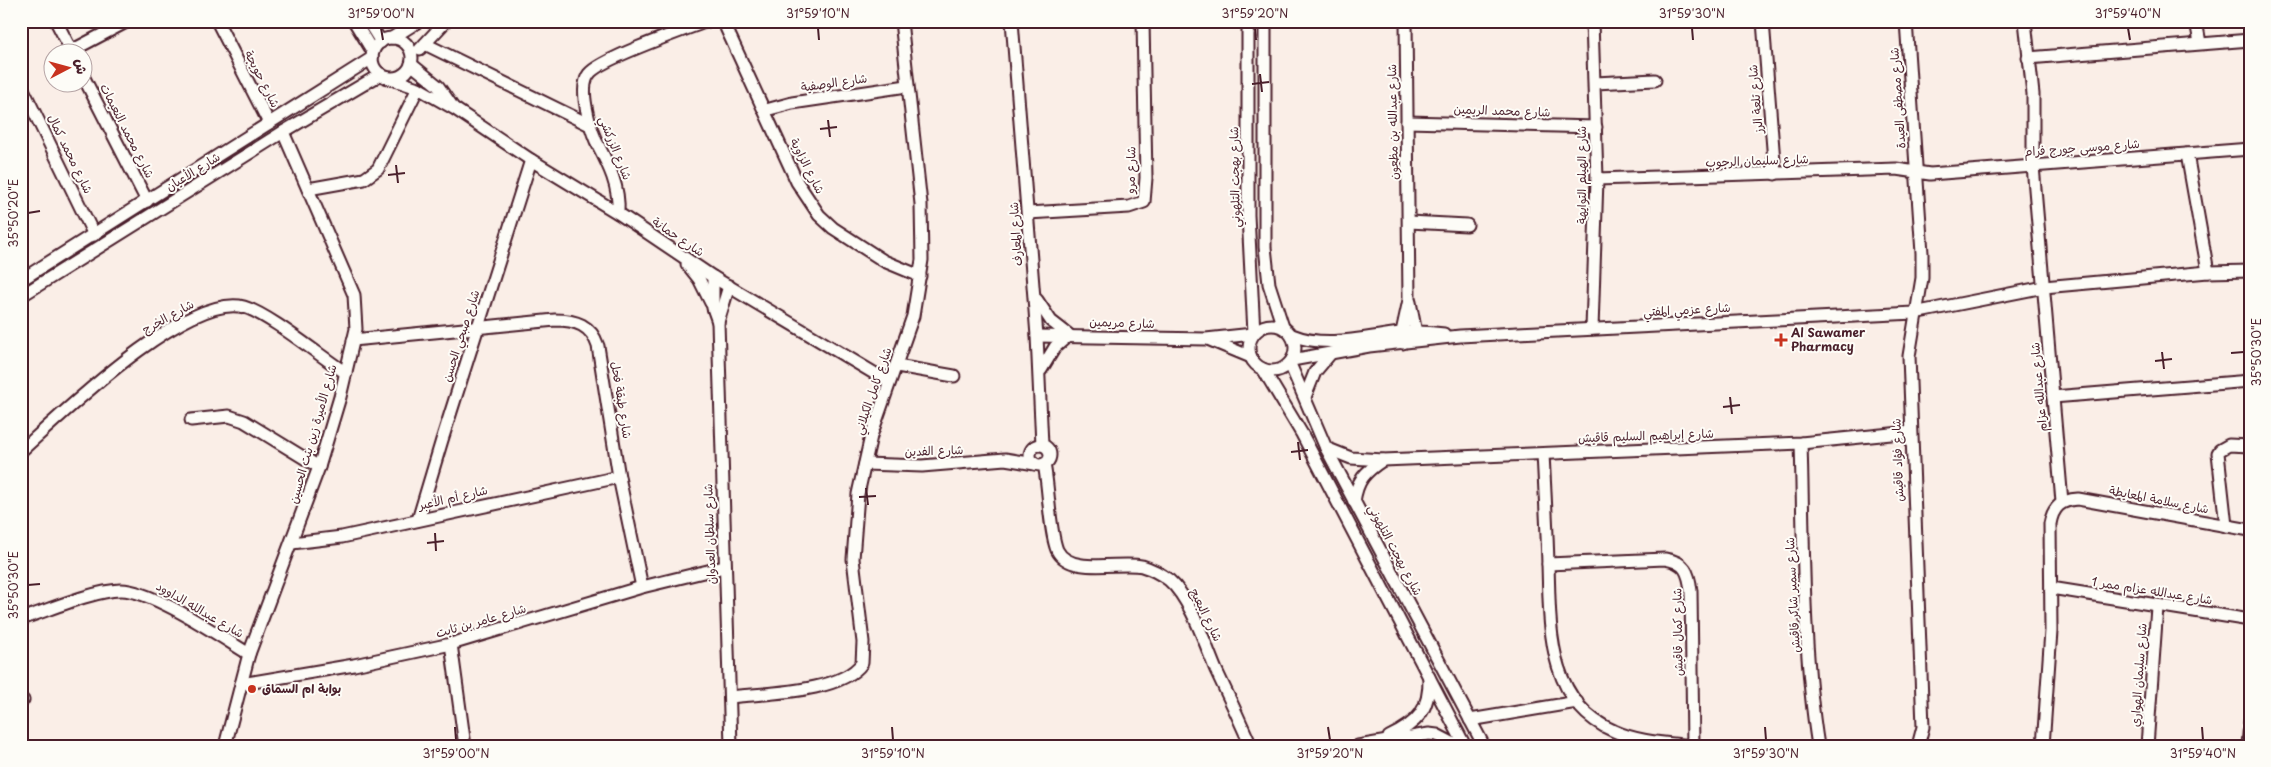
<svg xmlns="http://www.w3.org/2000/svg" width="2271" height="767" viewBox="0 0 2271 767" font-family="'Playpen Sans','Playpen Sans Arabic',sans-serif">
  <style>
    .lines { fill: none; stroke-linecap: round; stroke-linejoin: round }
    .minor-casing { stroke: #4a1f2b; stroke-width: 15 }
    .minor { stroke: #fdfcf7; stroke-width: 11 }
    .ticks { fill: none; stroke: #4a1f2b; stroke-width: 2 }
    .poi-dot { fill: #c8321e; stroke: #fdfcf7; stroke-width: 2 }
    .labels { text-anchor: middle; stroke-width: 4; stroke-linejoin: round; paint-order: stroke }
    .street-label { font-size: 12px; fill: #4a1f2b; stroke: #fdfcf7 }
    .poi-label { font-size: 12px; font-weight: bold; fill: #4a1f2b; stroke: #fdfcf7; text-anchor: start }
    .neatline { fill: none; stroke: #4a1f2b; stroke-width: 2 }
    .ticks-label { font-size: 12px; text-anchor: middle; fill: #4a1f2b }
  </style>
  <rect width="100%" height="100%" fill="#faeee7"/>
  <filter id="ink" filterUnits="userSpaceOnUse"><feTurbulence type="fractalNoise" baseFrequency=".02" numOctaves="2"/><feDisplacementMap in="SourceGraphic" scale="10" xChannelSelector="R" yChannelSelector="G"/><feConvolveMatrix kernelMatrix="1 2 1 2 8 2 1 2 1" color-interpolation-filters="sRGB"/></filter>
  <g filter="url(#ink)">
    <g class="lines">
      <defs>
        <g id="minor">
          <path d="M 56,21 L 72,52"/>
          <path d="M 217,21 L 269,123"/>
          <path d="M 354,21 L 373,52"/>
          <path d="M 368,21 L 381,42"/>
          <path d="M 723,21 L 797,182 L 819,215 L 833,228 L 884,261 L 920,276"/>
          <path d="M 1012,21 L 1037,336 L 1042,445"/>
          <path d="M 1248,21 L 1248,215 L 1254,333"/>
          <path d="M 1265,21 L 1265,247 L 1269,284 L 1283,327"/>
          <path d="M 1592,21 L 1597,179 L 1592,329"/>
          <path d="M 1763,21 L 1775,174"/>
          <path d="M 1906,21 L 1922,253 L 1922,278 L 1909,356 L 1923,727 L 1918,746"/>
          <path d="M 2025,21 L 2033,94 L 2033,166 L 2062,502"/>
          <path d="M 2196,21 L 2200,43"/>
          <path d="M 392,38 L 419,21"/>
          <circle cx="392" cy="58" r="20"/>
          <path d="M 425,44 L 588,124"/>
          <path d="M 420,49 L 446,21"/>
          <path d="M 71,51 L 128,21"/>
          <path d="M 2028,58 L 2250,40"/>
          <path d="M 411,64 L 438,86 L 452,106"/>
          <path d="M 82,74 L 147,201"/>
          <path d="M 388,78 L 418,88 L 455,109 L 531,160 L 618,213 L 713,277 L 889,382"/>
          <path d="M 1595,83 L 1655,80"/>
          <path d="M 21,85 L 94,235"/>
          <path d="M 766,110 L 792,103 L 907,86"/>
          <path d="M 1407,122 L 1596,127"/>
          <path d="M 2187,154 L 2208,272"/>
          <path d="M 1597,179 L 1896,169 L 1930,174 L 2250,149"/>
          <path d="M 308,189 L 364,179 L 378,169 L 418,88"/>
          <path d="M 618,213 C 620,186 608,164 596,141 C 590,127 578,88 589,74 C 600,59 686,29 708,21"/>
          <path d="M 1028,213 L 1129,207 L 1144,202 L 1146,178 L 1143,21"/>
          <path d="M 1409,222 L 1467,225"/>
          <path d="M 687,264 L 699,279 L 711,303"/>
          <path d="M 713,277 L 713,308 L 718,322 L 731,746"/>
          <path d="M 21,280 L 372,58"/>
          <path d="M 21,296 L 283,132 L 381,74"/>
          <path d="M 1037,300 L 1051,321 L 1069,335 L 1055,347 L 1041,370"/>
          <path d="M 1410,302 L 1417,338"/>
          <path d="M 718,322 L 729,286"/>
          <circle cx="1272" cy="348" r="23"/>
          <path d="M 1292,335 C 1326,349 1366,337 1401,333 C 1415,331 1429,332 1444,334"/>
          <path d="M 1037,336 L 1206,339 L 1253,334"/>
          <path d="M 353,340 L 555,320 C 576,320 591,325 598,346 L 619,477 L 642,587"/>
          <path d="M 1210,340 L 1251,357"/>
          <path d="M 1403,343 L 1402,332 L 1409,300 L 1406,21"/>
          <path d="M 1292,360 L 1369,346 L 1460,336 L 1914,313 L 2044,287 L 2208,272 L 2250,271"/>
          <path d="M 1290,364 L 1326,448 L 1484,746"/>
          <path d="M 897,366 L 954,376"/>
          <path d="M 1263,369 L 1302,434 L 1465,746"/>
          <path d="M 1305,397 L 1315,372 L 1331,353"/>
          <path d="M 2053,397 L 2250,381"/>
          <path d="M 191,420 L 229,416 L 244,421 L 319,467"/>
          <path d="M 1801,443 C 1804,543 1802,646 1818,746"/>
          <circle cx="1040" cy="455" r="10"/>
          <path d="M 1326,448 L 1351,458 L 1383,460 L 1801,443 L 1911,432"/>
          <path d="M 21,451 C 62,414 187,292 244,307 C 269,314 321,357 346,373"/>
          <path d="M 1543,454 C 1545,491 1547,528 1548,564 C 1550,625 1546,702 1614,731 C 1638,742 1666,743 1692,746"/>
          <path d="M 865,464 L 922,466 L 1005,459 L 1035,464"/>
          <path d="M 1044,464 C 1049,488 1049,530 1057,550 C 1070,576 1119,561 1142,566 C 1152,569 1161,574 1169,580 C 1191,599 1205,644 1216,670 C 1228,695 1240,721 1251,746"/>
          <path d="M 1354,502 C 1357,480 1365,472 1383,460"/>
          <path d="M 418,520 L 442,440 L 531,160"/>
          <path d="M 2226,526 L 2218,453 L 2220,450 L 2229,445 L 2250,446"/>
          <path d="M 292,543 L 342,537 L 619,477"/>
          <path d="M 1548,564 L 1665,559 C 1685,562 1689,572 1691,591 L 1693,746"/>
          <path d="M 2051,588 L 2250,620"/>
          <path d="M 21,619 C 49,610 92,591 120,590 C 151,589 221,637 249,654"/>
          <path d="M 451,644 L 465,746"/>
          <path d="M 241,684 L 354,665 L 451,644 L 642,587 L 724,567"/>
          <path d="M 731,697 C 765,693 841,693 862,663 L 863,642 L 853,559 L 858,494 L 871,436 L 913,316 L 922,260 L 921,204 L 901,21"/>
          <path d="M 21,701 L 23,700"/>
          <path d="M 1470,720 L 1577,702"/>
          <path d="M 1389,737 C 1418,723 1430,710 1429,677"/>
          <path d="M 225,746 L 249,654 L 319,467 L 340,397 L 356,329 L 354,295 L 283,132"/>
          <path d="M 1358,746 L 1429,734 L 1437,735 L 1458,746"/>
          <path d="M 2043,746 L 2051,631 L 2050,524 C 2053,507 2061,500 2078,499 L 2250,530"/>
          <path d="M 2147,746 L 2157,607"/>
          <path d="M 2248,746 L 2250,722"/>
        </g>
      </defs>
      <!-- minor casing -->
      <use href="#minor" class="minor-casing"/>
      <!-- minor -->
      <use href="#minor" class="minor"/>
    </g>
  </g>
  <!-- ticks -->
  <path class="ticks" d="M 381,28 L 383,40M 818,28 L 819,40M 1255,28 L 1256,40M 1692,28 L 1693,40M 2128,28 L 2130,40M 1260,74 L 1262,92M 1252,84 L 1269,82M 828,120 L 830,137M 820,129 L 837,127M 396,165 L 398,183M 388,175 L 405,173M 28,213 L 40,211M 2162,352 L 2164,369M 2231,353 L 2244,352M 2155,361 L 2172,359M 1730,397 L 1732,414M 1723,407 L 1740,405M 1298,442 L 1300,460M 1291,452 L 1308,450M 866,488 L 868,505M 859,497 L 876,496M 435,533 L 436,551M 427,543 L 444,541M 28,585 L 40,584M 455,727 L 456,740M 892,727 L 893,740M 1328,727 L 1330,740M 1765,727 L 1766,740M 2202,727 L 2203,740"/>
  <!-- markers -->
  <g class="poi-dot">
    <path d="M1778.5 332.5h5v5h5v5h-5v5h-5v-5h-5v-5h5z"/>
    <circle cx="252" cy="689" r="5"/>
  </g>
  <g class="labels">
    <!-- street labels -->
    <g class="street-label">
      <text transform="translate(262 79) rotate(63)" y="4">شارع حويجة</text>
      <text transform="translate(834 83) rotate(-8)" y="4">شارع الوصفية</text>
      <text transform="translate(1898 98) rotate(-94)" y="4">شارع مصطفى العيدة</text>
      <text transform="translate(1756 99) rotate(-95)" y="4">شارع تلعة الرز</text>
      <text transform="translate(1502 111) rotate(2)" y="4">شارع محمد الريمين</text>
      <text transform="translate(1393 122) rotate(-91)" y="4">شارع عبدالله بن مظعون</text>
      <text transform="translate(127 131) rotate(63)" y="4">شارع محمد النعيمات</text>
      <text transform="translate(615 148) rotate(68)" y="4">شارع الزركشي</text>
      <text transform="translate(2082 148) rotate(-4)" y="4">شارع موسى جورج فرام</text>
      <text transform="translate(70 154) rotate(64)" y="4">شارع محمد كمال</text>
      <text transform="translate(1757 161) rotate(-2)" y="4">شارع سليمان الرجوب</text>
      <text transform="translate(807 166) rotate(63)" y="4">شارع الزاوية</text>
      <text transform="translate(1131 170) rotate(-89)" y="4">شارع مرو</text>
      <text transform="translate(193 172) rotate(-32)" y="4">شارع الأعيان</text>
      <text transform="translate(1582 175) rotate(-90)" y="4">شارع الهيلم التوايهة</text>
      <text transform="translate(1235 177) rotate(-91)" y="4">شارع بهجت التلهوني</text>
      <text transform="translate(1016 234) rotate(-94)" y="4">شارع المعارف</text>
      <text transform="translate(678 237) rotate(34)" y="4">شارع حمانة</text>
      <text transform="translate(1687 310) rotate(-3)" y="4">شارع عزمي المفتي</text>
      <text transform="translate(168 317) rotate(-29)" y="4">شارع الخرج</text>
      <text transform="translate(1122 323) rotate(2)" y="4">شارع مريمين</text>
      <text transform="translate(461 336) rotate(-72)" y="4">شارع صبحي الحسن</text>
      <text transform="translate(2039 387) rotate(-95)" y="4">شارع عبدالله عزام</text>
      <text transform="translate(873 391) rotate(-71)" y="4">شارع كامل الكيلاني</text>
      <text transform="translate(621 400) rotate(81)" y="4">شارع طبقة فحل</text>
      <text transform="translate(313 434) rotate(-74)" y="4">شارع الأميرة زين بنت الحسين</text>
      <text transform="translate(1646 436) rotate(-2)" y="4">شارع إبراهيم السليم قاقيش</text>
      <text transform="translate(934 451) rotate(-2)" y="4">شارع الفدين</text>
      <text transform="translate(1898 460) rotate(-92)" y="4">شارع فؤاد قاقيش</text>
      <text transform="translate(453 498) rotate(-13)" y="4">شارع أم الأعبر</text>
      <text transform="translate(2159 500) rotate(11)" y="4">شارع سلامة المعايطة</text>
      <text transform="translate(710 534) rotate(-92)" y="4">شارع سلطان العدوان</text>
      <text transform="translate(1395 550) rotate(62)" y="4">شارع بهجت التلهوني</text>
      <text transform="translate(2152 591) rotate(9)" y="4">شارع عبدالله عزام ممر 1</text>
      <text transform="translate(1793 595) rotate(-93)" y="4">شارع سمير شاكر قاقيش</text>
      <text transform="translate(200 610) rotate(30)" y="4">شارع عبدالله الداوود</text>
      <text transform="translate(1206 615) rotate(64)" y="4">شارع البعيج</text>
      <text transform="translate(481 621) rotate(-16)" y="4">شارع عامر بن ثابت</text>
      <text transform="translate(1678 632) rotate(-91)" y="4">شارع كمال قاقيش</text>
      <text transform="translate(2139 675) rotate(-86)" y="4">شارع سليمان الهواري</text>
    </g>
    <!-- poi labels -->
    <g class="poi-label">
      <text x="1791" y="337">Al Sawamer<tspan x="1791" dy="14">Pharmacy</tspan></text>
      <text x="262" y="693">بوابة ام السماق</text>
    </g>
  </g>
  <!-- margin -->
  <rect width="2271" height="767" fill="none" stroke="#fdfcf7" stroke-width="55"/>
  <!-- north arrow -->
  <g transform="translate(68 68) rotate(84)"><circle r="24" fill="#fdfcf7" stroke="#b5a4a5"/>
  <path d="M0-4L9 19L0 12L-9 19Z" fill="#c8321e"/>
  <text y="-8" font-size="14" font-weight="bold" text-anchor="middle" fill="#4a1f2b">ش</text>
  </g>
  <rect x="28" y="28" width="2216" height="712" class="neatline"/>
  <g class="ticks-label">
    <text x="381" y="18">31°59'00"N</text>
    <text x="818" y="18">31°59'10"N</text>
    <text x="1255" y="18">31°59'20"N</text>
    <text x="1692" y="18">31°59'30"N</text>
    <text x="2128" y="18">31°59'40"N</text>
    <text transform="translate(14 213) rotate(-90)" y="4">35°50'20"E</text>
    <text transform="translate(2257 352) rotate(-90)" y="4">35°50'30"E</text>
    <text transform="translate(14 585) rotate(-90)" y="4">35°50'30"E</text>
    <text x="456" y="758">31°59'00"N</text>
    <text x="893" y="758">31°59'10"N</text>
    <text x="1330" y="758">31°59'20"N</text>
    <text x="1766" y="758">31°59'30"N</text>
    <text x="2203" y="758">31°59'40"N</text>
  </g>
</svg>
